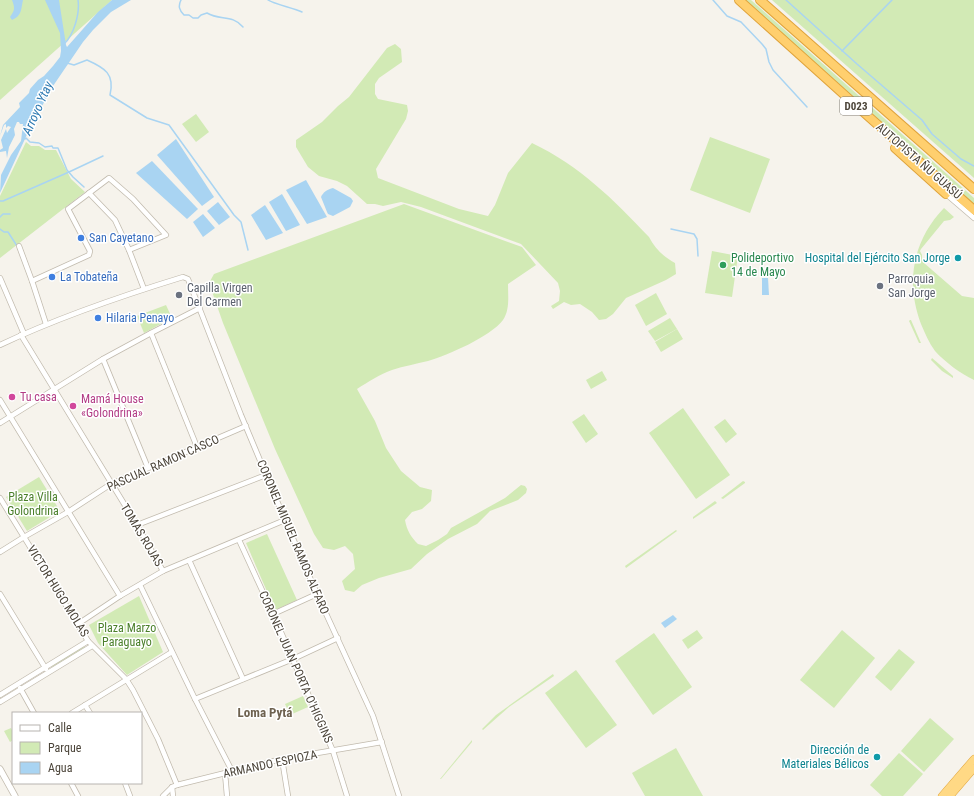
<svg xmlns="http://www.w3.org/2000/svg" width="974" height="796" viewBox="0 0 974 796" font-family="'Roboto Condensed',sans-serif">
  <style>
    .green { fill: #d2eab5 }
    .water { fill: #a9d4f2 }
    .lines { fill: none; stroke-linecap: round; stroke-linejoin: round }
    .stream { stroke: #a9d4f2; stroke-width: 1.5 }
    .minor-casing { stroke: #c2bbae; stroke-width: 6 }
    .tertiary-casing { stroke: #c2bbae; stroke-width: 7 }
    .trunk-casing { stroke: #e0a43c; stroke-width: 8 }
    .motorway-casing { stroke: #e0a43c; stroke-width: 10 }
    .minor { stroke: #fff; stroke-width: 4.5 }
    .tertiary { stroke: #fff; stroke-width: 5.5 }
    .trunk { stroke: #ffd985; stroke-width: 7 }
    .motorway { stroke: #ffcf6e; stroke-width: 8 }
    .shop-dot { fill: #3f7fe0; stroke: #fff; stroke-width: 1.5 }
    .culture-dot { fill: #0f9aa8; stroke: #fff; stroke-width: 1.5 }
    .leisure-dot { fill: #2e9e5b; stroke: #fff; stroke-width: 1.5 }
    .worship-dot { fill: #6b7280; stroke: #fff; stroke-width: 1.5 }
    .hotel-dot { fill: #d1479c; stroke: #fff; stroke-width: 1.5 }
    .labels { text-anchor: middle; stroke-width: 3; stroke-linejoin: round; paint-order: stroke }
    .shield { fill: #fff; stroke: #817c74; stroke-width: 1 }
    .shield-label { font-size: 11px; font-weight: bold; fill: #4b4439 }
    .street-label { font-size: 12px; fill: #4b4439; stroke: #fff }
    .shop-label { font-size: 12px; fill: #366cbe; stroke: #fff; text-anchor: start }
    .leisure-label { font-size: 12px; fill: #27864d; stroke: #fff; text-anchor: start }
    .culture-label { font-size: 12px; fill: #0d838f; stroke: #fff; text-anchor: end }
    .worship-label { font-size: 12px; fill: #5b616d; stroke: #fff; text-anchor: start }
    .hotel-label { font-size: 12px; fill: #b23c85; stroke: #fff; text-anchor: start }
    .park-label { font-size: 12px; fill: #4a7f2a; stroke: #fff }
    .water-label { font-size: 13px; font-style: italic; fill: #2e7ab2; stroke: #fff }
    .neighbourhood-label { font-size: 13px; font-weight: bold; fill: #6e6250; stroke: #fff }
  </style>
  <rect width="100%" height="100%" fill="#f6f3ec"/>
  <!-- green -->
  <g class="green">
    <path d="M 0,0 L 112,0 L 0,100 Z"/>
    <path d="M 745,0 L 751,0 L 974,198 L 974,204 Z"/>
    <path d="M 772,0 L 974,0 L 974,178 Z"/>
    <path d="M 395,44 L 401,49 L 402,62 L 379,78 L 375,84 L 375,94 L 378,99 L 407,105 L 408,111 L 406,119 L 376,169 L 378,178 L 459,209 L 488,216 L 495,205 L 508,173 L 532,143 C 580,166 613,199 649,237 C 655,249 664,257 675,263 L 676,274 L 666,280 L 626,298 L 613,314 L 606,319 L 599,320 L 592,312 L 580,304 L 571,305 L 564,302 L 553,309 L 551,306 L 559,301 L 560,291 L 558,283 L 521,244 L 421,207 L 401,202 L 383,206 L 375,204 L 367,204 L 347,186 L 337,181 L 319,176 L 308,167 L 296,147 L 296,140 L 322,122 L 338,106 L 349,97 L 387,48 Z"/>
    <path d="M 196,114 L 209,132 L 196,142 L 182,124 Z"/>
    <path d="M 710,137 L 770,159 L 750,213 L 690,190 Z"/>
    <path d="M 26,142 L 31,146 L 39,146 L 45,150 L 56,150 L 71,179 L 85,192 L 0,258 L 0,196 Z"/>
    <path d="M 404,204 L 522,247 L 536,265 L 508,284 C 508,296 510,310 503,320 C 490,337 448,355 428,361 C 416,364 404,366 392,370 C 380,374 368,382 357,389 L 375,421 L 386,448 L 401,471 L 420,487 L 432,490 L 431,501 L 422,509 L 412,512 L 405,520 C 407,531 411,537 418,544 L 426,546 L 438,540 L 447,534 L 451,528 L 505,498 L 521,485 L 525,486 L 527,489 L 526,493 L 518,500 L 490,511 L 477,524 L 448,539 L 427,554 L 411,569 L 379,578 L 362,585 L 354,592 L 345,590 L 342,581 L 355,569 L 353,554 L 345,546 L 334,550 L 323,548 L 314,534 L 275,449 L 223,323 L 209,283 L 214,274 Z"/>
    <path d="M 944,208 L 954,217 L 950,220 L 944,221 L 921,249 L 920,251 L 922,255 L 922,260 L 924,263 L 962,296 L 974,298 L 974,380 C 960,373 946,363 935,351 C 929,343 925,333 921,324 C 905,282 913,240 944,208 Z"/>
    <path d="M 712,251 L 738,256 L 732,297 L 705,293 Z"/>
    <path d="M 656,293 L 667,314 L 646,326 L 635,305 Z"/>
    <path d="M 166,305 L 172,318 L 144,333 L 137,316 Z"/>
    <path d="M 670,318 L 677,329 L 655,341 L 648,331 Z"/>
    <path d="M 910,320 L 911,320 L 921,343 L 919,343 L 909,321 Z"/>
    <path d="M 677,329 L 683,339 L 661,352 L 655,342 Z"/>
    <path d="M 932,358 L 953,376 L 953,378 L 942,371 L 931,360 Z"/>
    <path d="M 602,371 L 607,380 L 591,389 L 586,380 Z"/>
    <path d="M 683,408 L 730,475 L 696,499 L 649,433 Z"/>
    <path d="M 584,414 L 598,434 L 586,443 L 572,422 Z"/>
    <path d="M 725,419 L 737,434 L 726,443 L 714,427 Z"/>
    <path d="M 39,477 L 60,511 L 27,531 L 6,497 Z"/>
    <path d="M 743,481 L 745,482 L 745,483 L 723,499 L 721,498 Z"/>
    <path d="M 715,501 L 717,503 L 693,519 L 693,517 Z"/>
    <path d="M 676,530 L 677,531 L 626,568 L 625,566 Z"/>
    <path d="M 267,534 L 297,600 L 275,610 L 246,543 Z"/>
    <path d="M 139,596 L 163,652 L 127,675 L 98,643 L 89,625 Z"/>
    <path d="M 697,630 L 703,638 L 688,649 L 682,640 Z"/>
    <path d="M 842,630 L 875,658 L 834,708 L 800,680 Z"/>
    <path d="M 654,633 L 692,687 L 653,715 L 615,661 Z"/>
    <path d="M 84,646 L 85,647 L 52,667 L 52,666 Z"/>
    <path d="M 899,649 L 915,662 L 891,691 L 875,677 Z"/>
    <path d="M 576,670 L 617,725 L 586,748 L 545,693 Z"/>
    <path d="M 553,674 L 554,676 L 509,707 L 483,730 L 482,729 L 496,715 Z"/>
    <path d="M 303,696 L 308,707 L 290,715 L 285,704 Z"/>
    <path d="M 930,718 L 954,739 L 924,772 L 901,751 Z"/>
    <path d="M 11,728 L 13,732 L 13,740 L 10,742 L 4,731 Z"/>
    <path d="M 472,740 L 472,742 L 441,779 L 440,779 Z"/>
    <path d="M 676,748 L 703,796 L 645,796 L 632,773 Z"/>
    <path d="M 899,753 L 923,774 L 903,796 L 882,796 L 870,785 Z"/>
  </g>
  <!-- water -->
  <g class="water">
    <path d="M 12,0 L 23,0 C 21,9 22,16 12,20 L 10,17 C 15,10 15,8 12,0 Z"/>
    <path d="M 45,0 L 59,0 L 66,45 L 67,47 L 98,12 L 112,0 L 131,0 L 111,12 L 93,30 L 83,42 L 53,86 L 30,128 L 0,193 L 1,175 L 11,155 L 21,141 L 23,124 L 20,124 L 19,122 L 17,122 L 14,129 L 15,135 L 9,147 L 7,158 L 6,151 L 0,152 L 0,150 L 3,148 L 1,140 L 6,129 L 7,133 L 11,127 L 8,126 L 6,128 L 6,124 L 4,125 L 0,136 L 3,125 L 20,107 L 19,103 L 29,93 L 30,89 L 38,80 L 44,76 L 53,66 L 60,57 L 61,51 L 60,33 Z"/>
    <path d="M 176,139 L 214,197 L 202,206 L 157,155 Z"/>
    <path d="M 152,161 L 198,209 L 187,219 L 136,173 Z"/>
    <path d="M 306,180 L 327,217 L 307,224 L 286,190 Z"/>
    <path d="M 333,188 L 351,198 L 353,201 L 350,207 L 333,216 L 328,214 L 327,212 L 321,197 C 323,192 328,189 333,188 Z"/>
    <path d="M 282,194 L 300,225 L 286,231 L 269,202 Z"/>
    <path d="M 218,202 L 230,217 L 219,225 L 207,211 Z"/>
    <path d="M 265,205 L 283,233 L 266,240 L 251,215 Z"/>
    <path d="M 203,214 L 215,228 L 203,237 L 193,222 Z"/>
    <path d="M 762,278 L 768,278 L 769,295 L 762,295 Z"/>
    <path d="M 673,615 L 677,619 L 665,628 L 661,623 Z"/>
  </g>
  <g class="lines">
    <!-- stream -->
    <g class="stream">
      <path d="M 181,0 C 178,6 179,10 184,15 L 189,15 L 193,18 L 198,18 L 201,15 L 207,13 C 220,21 232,14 243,27"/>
      <path d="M 268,0 C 274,4 293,8 302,12"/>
      <path d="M 713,0 L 727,16 L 741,22 L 762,44 L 766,49 L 769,62 L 773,70 L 807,107"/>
      <path d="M 786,0 L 857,64 L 922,120 L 932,134 L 961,159 L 974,166"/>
      <path d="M 64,44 C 74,35 80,13 78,0"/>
      <path d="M 842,51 L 892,0"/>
      <path d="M 67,63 L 74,65 L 87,60 C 105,68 115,74 110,95 L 147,118 L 169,125 L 234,215 L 241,222 L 248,250"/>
      <path d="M 25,139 L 26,138 L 30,142 L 39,143 L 45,147 L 52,146 L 53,148 L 58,148 L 67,170 L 73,177 L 84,187"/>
      <path d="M 0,201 L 3,201 L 69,172 L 103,156"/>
      <path d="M 0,217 L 3,214 L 10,214"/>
      <path d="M 0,229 L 4,232 L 8,232 L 17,246"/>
      <path d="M 671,229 L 694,234 L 697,239 L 698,256"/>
    </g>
    <defs>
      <g id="minor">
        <path d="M 89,193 L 115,220 L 129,250 L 144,289"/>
        <path d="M 946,194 L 974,218"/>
        <path d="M 19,246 L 32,281 L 46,324"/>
        <path d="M 0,278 L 24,334"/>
        <path d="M 32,281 L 89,255 L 90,251 L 68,209 L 109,178 L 133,199 L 166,235 L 129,250"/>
        <path d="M 151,333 L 197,447"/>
        <path d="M 21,335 L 137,525 L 163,571"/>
        <path d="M 0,345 C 59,317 121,296 183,277 L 188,279 L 241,415 L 285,520 L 317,594 L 373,716 L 399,796"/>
        <path d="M 103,359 L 148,468"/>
        <path d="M 0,400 L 120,596"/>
        <path d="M 0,423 L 103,359 L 151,333 L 200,308"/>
        <path d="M 0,498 L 88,641 L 126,679 L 133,690 L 158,739 L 177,785"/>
        <path d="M 137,525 L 266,475"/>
        <path d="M 239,540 L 273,614 L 333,751 L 347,796"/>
        <path d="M 0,552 L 24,537 L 68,512 L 111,484 L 246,426"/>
        <path d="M 189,560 L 243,679"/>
        <path d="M 140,585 L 195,699 L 232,771"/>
        <path d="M 0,594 L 46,669"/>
        <path d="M 273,614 L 317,594"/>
        <path d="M 78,624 L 120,596 L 163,571 L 285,520"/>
        <path d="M 20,688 L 34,713"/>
        <path d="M 0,695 L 88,641"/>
        <path d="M 195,699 L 293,659 L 338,638"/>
        <path d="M 0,702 L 92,646"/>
        <path d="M 85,705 L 90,713"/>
        <path d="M 72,713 L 172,652"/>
        <path d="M 282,759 L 288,796"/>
        <path d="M 225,773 L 227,796"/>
        <path d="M 71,783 L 78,796"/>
        <path d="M 125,783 L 130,796"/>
        <path d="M 172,787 L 173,796"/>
        <path d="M 163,796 L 172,787 L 177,785 L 282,759 L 382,742"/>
      </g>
      <path id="tertiary" d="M 0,769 L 15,796"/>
      <g id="trunk">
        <path d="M 942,796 L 974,759"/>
        <path d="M 950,796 L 974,768"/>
      </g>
      <g id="motorway">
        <path d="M 739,0 L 869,117 L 974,210"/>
        <path d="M 760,0 L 974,189"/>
        <path d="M 895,148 L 946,194"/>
      </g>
    </defs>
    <!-- minor casing -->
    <use href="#minor" class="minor-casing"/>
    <!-- tertiary casing -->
    <use href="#tertiary" class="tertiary-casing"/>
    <!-- trunk casing -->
    <use href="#trunk" class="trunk-casing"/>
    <!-- motorway casing -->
    <use href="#motorway" class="motorway-casing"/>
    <!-- minor -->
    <use href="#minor" class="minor"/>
    <!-- tertiary -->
    <use href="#tertiary" class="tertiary"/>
    <!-- trunk -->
    <use href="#trunk" class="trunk"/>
    <!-- motorway -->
    <use href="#motorway" class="motorway"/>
  </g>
  <!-- markers -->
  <g class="shop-dot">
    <circle cx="81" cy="238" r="4"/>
    <circle cx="52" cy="277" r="4"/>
    <circle cx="98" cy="318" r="4"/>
  </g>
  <g class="culture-dot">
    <circle cx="958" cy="258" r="4"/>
    <circle cx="877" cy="757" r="4"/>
  </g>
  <circle class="leisure-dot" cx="723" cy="265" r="4"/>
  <g class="worship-dot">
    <circle cx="880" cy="286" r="4"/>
    <circle cx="179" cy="295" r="4"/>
  </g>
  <g class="hotel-dot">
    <circle cx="12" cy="397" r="4"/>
    <circle cx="73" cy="406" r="4"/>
  </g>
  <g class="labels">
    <!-- shield labels -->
    <rect class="shield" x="840" y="97" width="32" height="18" rx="3"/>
    <g class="shield-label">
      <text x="856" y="110">D023</text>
    </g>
    <!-- street labels -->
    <g class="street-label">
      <text transform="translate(919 161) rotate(41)" y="4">AUTOPISTA ÑU GUASÚ</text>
      <text transform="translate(163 463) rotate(-24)" y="4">PASCUAL RAMON CASCO</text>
      <text transform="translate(142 535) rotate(59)" y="4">TOMAS ROJAS</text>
      <text transform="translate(293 537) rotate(67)" y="4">CORONEL MIGUEL RAMOS ALFARO</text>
      <text transform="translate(58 591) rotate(58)" y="4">VICTOR HUGO MOLAS</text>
      <text transform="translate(296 667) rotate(66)" y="4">CORONEL JUAN PORTA O'HIGGINS</text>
      <text transform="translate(270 764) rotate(-12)" y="4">ARMANDO ESPIOZA</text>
    </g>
    <!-- shop labels -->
    <g class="shop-label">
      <text x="89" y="242">San Cayetano</text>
      <text x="60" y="281">La Tobateña</text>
      <text x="106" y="322">Hilaria Penayo</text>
    </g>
    <!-- leisure labels -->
    <g class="leisure-label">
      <text x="731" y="262">Polideportivo<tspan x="731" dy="14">14 de Mayo</tspan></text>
    </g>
    <!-- culture labels -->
    <g class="culture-label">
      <text x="950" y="262">Hospital del Ejército San Jorge</text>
      <text x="869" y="754">Dirección de<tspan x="869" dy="14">Materiales Bélicos</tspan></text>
    </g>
    <!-- worship labels -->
    <g class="worship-label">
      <text x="888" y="283">Parroquia<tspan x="888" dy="14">San Jorge</tspan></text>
      <text x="187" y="292">Capilla Virgen<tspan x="187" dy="14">Del Carmen</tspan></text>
    </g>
    <!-- hotel labels -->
    <g class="hotel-label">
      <text x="20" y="401">Tu casa</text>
      <text x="81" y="403">Mamá House<tspan x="81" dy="14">«Golondrina»</tspan></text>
    </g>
    <!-- park labels -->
    <g class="park-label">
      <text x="33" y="501">Plaza Villa<tspan x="33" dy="14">Golondrina</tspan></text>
      <text x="127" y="632">Plaza Marzo<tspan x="127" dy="14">Paraguayo</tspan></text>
    </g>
    <!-- water labels -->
    <g class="water-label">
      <text transform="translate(37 108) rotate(-66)" y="5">Arroyo Ytay</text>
    </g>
    <!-- neighbourhood labels -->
    <g class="neighbourhood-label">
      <text x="265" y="717">Loma Pytá</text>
    </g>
  </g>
  <!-- legend -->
  <rect x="12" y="712" width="130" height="72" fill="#ffffff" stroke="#b7b4b0"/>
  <rect x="20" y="725" width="20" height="6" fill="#ffffff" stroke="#b7b4b0"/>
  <text x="48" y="732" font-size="12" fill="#4b4439">Calle</text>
  <rect x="20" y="742" width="20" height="12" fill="#d2eab5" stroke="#b7b4b0"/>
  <text x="48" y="752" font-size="12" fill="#4b4439">Parque</text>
  <rect x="20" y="762" width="20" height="12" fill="#a9d4f2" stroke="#b7b4b0"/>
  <text x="48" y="772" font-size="12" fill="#4b4439">Agua</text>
</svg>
